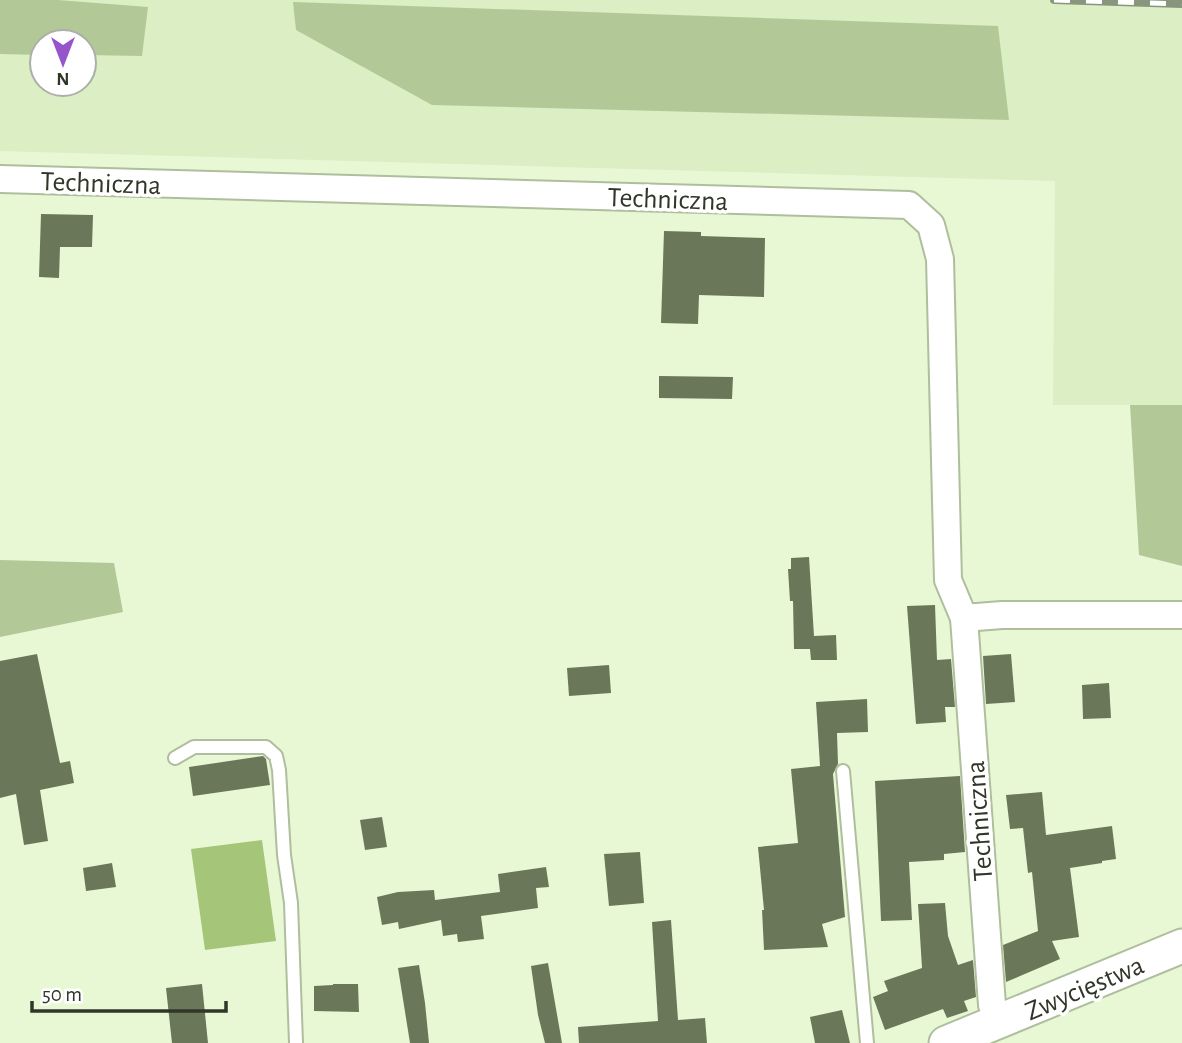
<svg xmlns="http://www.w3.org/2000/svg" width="1182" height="1043" viewBox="0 0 1182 1043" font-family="'Alegreya Sans',sans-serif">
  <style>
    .built { fill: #dbeec4; fill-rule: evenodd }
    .green { fill: #b2c997 }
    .water { fill: #a5c679 }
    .building { fill: #6a7859 }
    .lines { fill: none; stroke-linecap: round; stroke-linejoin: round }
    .service-casing { stroke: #afbe9d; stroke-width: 16 }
    .minor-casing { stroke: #afbe9d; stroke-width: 30 }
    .tertiary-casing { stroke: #afbe9d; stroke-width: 37 }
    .service { stroke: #fff; stroke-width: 12 }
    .minor { stroke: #fff; stroke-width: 26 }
    .tertiary { stroke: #fff; stroke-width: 33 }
    .rail-casing { stroke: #8a957d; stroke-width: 8 }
    .rail { stroke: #fff; stroke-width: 5; stroke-dasharray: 16; stroke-linecap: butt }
    .labels { text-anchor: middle; stroke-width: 7; stroke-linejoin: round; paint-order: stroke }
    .street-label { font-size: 28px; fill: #303628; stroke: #fff }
  </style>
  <rect width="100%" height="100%" fill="#e8f8d5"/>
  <!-- built -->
  <path class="built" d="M 0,0 L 1182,0 L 1182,405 L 1053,405 L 1055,181 L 0,151 ZM 42,42 L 84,42 L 84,84 L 42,84 Z"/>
  <!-- green -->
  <g class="green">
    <path d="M 0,0 L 58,0 L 148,7 L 142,56 L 84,55 L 84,42 L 42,42 L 42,55 L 0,54 Z"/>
    <path d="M 293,2 L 998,26 L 1009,120 L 432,105 L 296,30 Z"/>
    <path d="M 1130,405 L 1182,405 L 1182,566 L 1139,555 Z"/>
    <path d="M 0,560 L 114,563 L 123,612 L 0,637 Z"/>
  </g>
  <!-- water -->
  <path class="water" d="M 262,840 L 276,941 L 205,950 L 191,849 Z"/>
  <!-- building -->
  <g class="building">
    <path d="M 41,214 L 93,215 L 92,247 L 60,247 L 59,278 L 39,277 Z"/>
    <path d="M 664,231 L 701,232 L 701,236 L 765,238 L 764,297 L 699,295 L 698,324 L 661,323 Z"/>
    <path d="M 659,376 L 733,377 L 732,399 L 659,398 Z"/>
    <path d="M 809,557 L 814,636 L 836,635 L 837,660 L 811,660 L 810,649 L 794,649 L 793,601 L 790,601 L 788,569 L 791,569 L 791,558 Z"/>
    <path d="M 935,605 L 937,660 L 951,659 L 955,707 L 945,707 L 946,722 L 916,724 L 907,606 Z"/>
    <path d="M 37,654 L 60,763 L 70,761 L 74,783 L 40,790 L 48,841 L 24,845 L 16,794 L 0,798 L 0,661 Z"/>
    <path d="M 1011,654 L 1015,702 L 986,704 L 983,656 Z"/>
    <path d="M 609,665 L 611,693 L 569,696 L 567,668 Z"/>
    <path d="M 1109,683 L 1111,718 L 1083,719 L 1082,685 Z"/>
    <path d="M 867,699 L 868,732 L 837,733 L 838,764 L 833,774 L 845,917 L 822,924 L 828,947 L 764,950 L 762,910 L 764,910 L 758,847 L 798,843 L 791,769 L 820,766 L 816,702 Z"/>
    <path d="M 263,756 L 266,759 L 270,785 L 193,796 L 189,767 Z"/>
    <path d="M 960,776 L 965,852 L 944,854 L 944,860 L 909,862 L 912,920 L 881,921 L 875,781 Z"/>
    <path d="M 1042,792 L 1046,835 L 1112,826 L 1116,859 L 1102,861 L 1102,863 L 1070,868 L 1079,937 L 1052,941 L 1060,959 L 1006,982 L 1003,945 L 1038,931 L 1032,872 L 1028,873 L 1023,828 L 1010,829 L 1006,795 Z"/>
    <path d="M 382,817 L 387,847 L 365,850 L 360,820 Z"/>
    <path d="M 640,852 L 644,903 L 609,906 L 604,854 Z"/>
    <path d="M 112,863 L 116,887 L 86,891 L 83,868 Z"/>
    <path d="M 546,867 L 549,887 L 536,888 L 538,908 L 481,916 L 484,939 L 458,942 L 457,934 L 443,936 L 441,920 L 399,929 L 398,922 L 382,925 L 377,897 L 398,892 L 434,890 L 435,900 L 500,892 L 498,874 Z"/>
    <path d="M 945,903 L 948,936 L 958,965 L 973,960 L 976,997 L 964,1001 L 968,1011 L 947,1018 L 943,1009 L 885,1030 L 873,997 L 888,991 L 884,981 L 922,968 L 918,904 Z"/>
    <path d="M 671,920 L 678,1020 L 705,1018 L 707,1043 L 579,1043 L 578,1027 L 658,1021 L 652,922 Z"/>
    <path d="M 548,963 L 562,1043 L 545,1043 L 538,1015 L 531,966 Z"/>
    <path d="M 419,965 L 425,1003 L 429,1043 L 410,1043 L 398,968 Z"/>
    <path d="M 202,984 L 208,1043 L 172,1043 L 166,988 Z"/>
    <path d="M 333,984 L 358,984 L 359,1012 L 314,1011 L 314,986 L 333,985 Z"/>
    <path d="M 842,1010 L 850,1043 L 815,1043 L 810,1017 Z"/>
  </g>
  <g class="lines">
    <defs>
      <g id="service">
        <path d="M 175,758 L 194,747 L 266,747 L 276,756 L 279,770 L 284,855 L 291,903 L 296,1043"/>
        <path d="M 843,771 L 867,1043"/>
      </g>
      <g id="minor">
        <path d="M 0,179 L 909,205 L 931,225 L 940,259 L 948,580 L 964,618 L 1002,615 L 1182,615"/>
        <path d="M 964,618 L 992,1005 L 999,1023"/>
      </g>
      <path id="tertiary" d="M 946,1043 L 1182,946"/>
    </defs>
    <!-- service casing -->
    <use href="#service" class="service-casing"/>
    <!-- minor casing -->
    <use href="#minor" class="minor-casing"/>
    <!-- tertiary casing -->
    <use href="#tertiary" class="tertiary-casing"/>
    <!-- service -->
    <use href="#service" class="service"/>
    <!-- minor -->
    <use href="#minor" class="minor"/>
    <!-- tertiary -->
    <use href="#tertiary" class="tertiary"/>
    <defs>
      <path id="rail" d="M 1054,0 L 1182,4"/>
    </defs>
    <!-- rail casing -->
    <use href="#rail" class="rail-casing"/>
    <!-- rail -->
    <use href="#rail" class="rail"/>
  </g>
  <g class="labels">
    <!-- street labels -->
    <g class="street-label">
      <text transform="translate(101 182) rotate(2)" y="10">Techniczna</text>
      <text transform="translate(668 198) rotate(2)" y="10">Techniczna</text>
      <text transform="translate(978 821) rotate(-94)" y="10">Techniczna</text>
      <text transform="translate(1084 987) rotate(-23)" y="10">Zwycięstwa</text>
    </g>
  </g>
  <!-- north arrow -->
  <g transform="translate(63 63) rotate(180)"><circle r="33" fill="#ffffff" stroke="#acafa9" stroke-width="2"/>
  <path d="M0-5L12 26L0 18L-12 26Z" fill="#9755cb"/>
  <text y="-10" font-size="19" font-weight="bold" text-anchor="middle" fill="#303628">N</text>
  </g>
  <!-- scale -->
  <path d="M32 1001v10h194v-10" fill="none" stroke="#303628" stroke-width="3.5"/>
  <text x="42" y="1001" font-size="21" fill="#303628" stroke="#ffffff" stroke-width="5" paint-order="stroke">50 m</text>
</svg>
